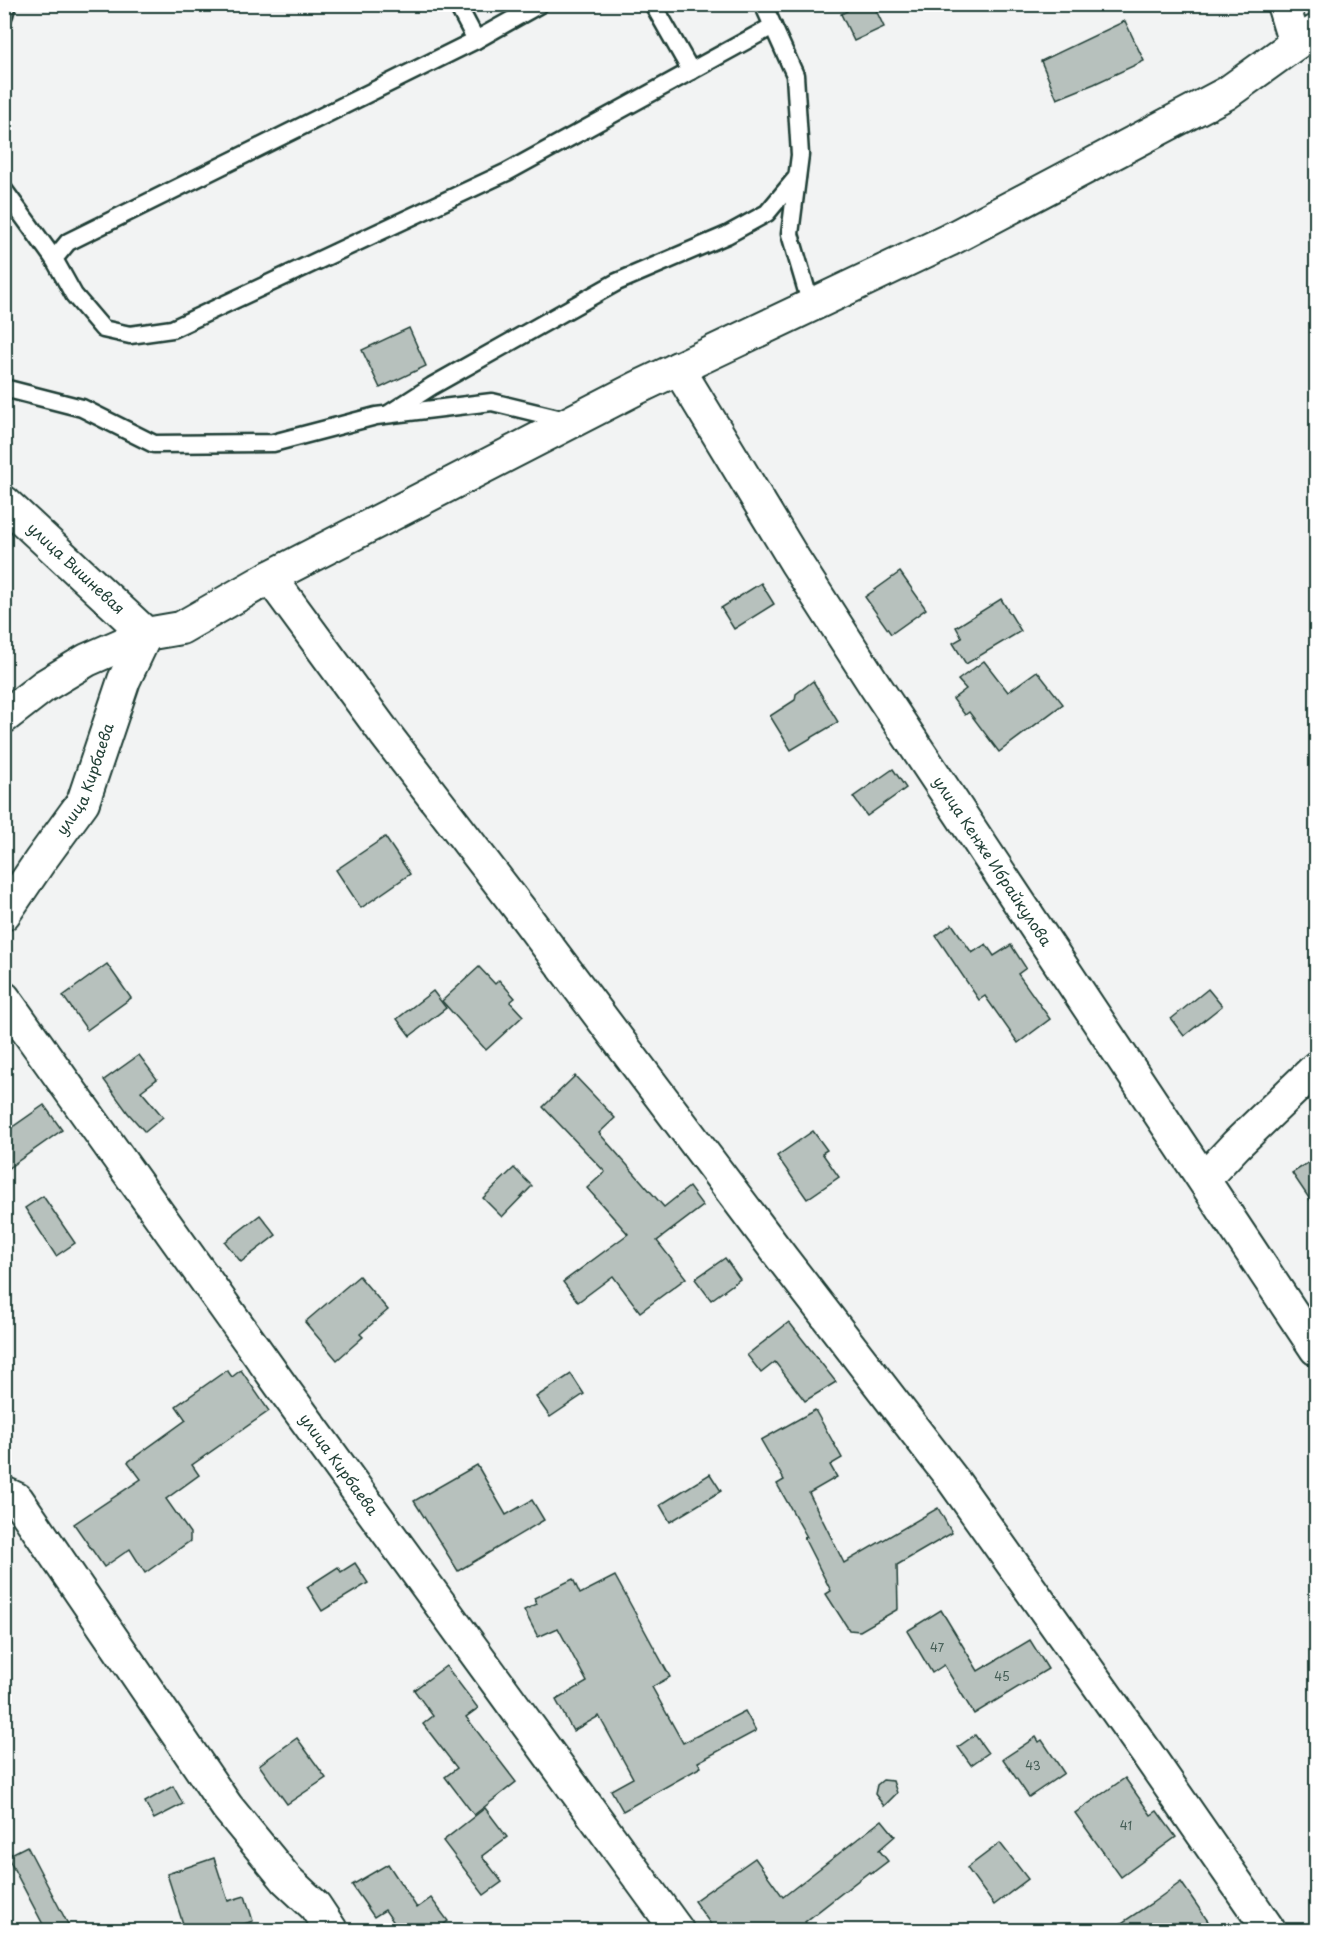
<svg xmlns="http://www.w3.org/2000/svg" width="1321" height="1935" viewBox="0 0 1321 1935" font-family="'Playpen Sans',sans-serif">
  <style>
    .building { fill: #b7c1bd; stroke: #1f3d34; stroke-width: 1.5 }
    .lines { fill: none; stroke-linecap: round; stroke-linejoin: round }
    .lane-casing { stroke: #1f3d34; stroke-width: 21 }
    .street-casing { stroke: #1f3d34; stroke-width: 36 }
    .lane { stroke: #fff; stroke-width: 16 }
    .street { stroke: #fff; stroke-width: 32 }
    .labels { text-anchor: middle; stroke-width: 6; stroke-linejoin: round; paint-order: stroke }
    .number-label { font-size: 12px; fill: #455e56 }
    .street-label { font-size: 15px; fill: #1f3d34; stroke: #fff }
  </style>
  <rect width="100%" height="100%" fill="#f2f3f3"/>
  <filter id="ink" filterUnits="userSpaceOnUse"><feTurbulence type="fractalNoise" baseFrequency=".0167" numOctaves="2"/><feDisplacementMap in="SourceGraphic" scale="12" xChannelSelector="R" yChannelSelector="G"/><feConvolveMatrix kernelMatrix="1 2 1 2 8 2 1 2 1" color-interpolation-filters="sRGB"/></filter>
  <g filter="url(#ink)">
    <!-- building -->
    <g class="building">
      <path d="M 843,4 L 873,4 L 884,27 L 854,41 L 841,14 L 847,11 Z"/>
      <path d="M 1125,21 L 1144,61 L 1094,84 L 1057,99 L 1041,61 Z"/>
      <path d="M 409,328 L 426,366 L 380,388 L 362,350 Z"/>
      <path d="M 900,572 L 926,609 L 891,634 L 865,597 Z"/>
      <path d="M 761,583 L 774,604 L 734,629 L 721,608 Z"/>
      <path d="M 1001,599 L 1021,631 L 966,664 L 953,643 L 962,638 L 956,627 Z"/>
      <path d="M 984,661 L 1008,692 L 1037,671 L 1063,704 L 999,752 L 969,712 L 965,715 L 953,699 L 966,689 L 958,680 Z"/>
      <path d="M 813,681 L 838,722 L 791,750 L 770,716 L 795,700 L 796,694 Z"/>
      <path d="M 893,769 L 906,788 L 867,816 L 853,797 Z"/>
      <path d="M 385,837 L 410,874 L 361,908 L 336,870 Z"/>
      <path d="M 952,924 L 972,953 L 986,944 L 994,956 L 1011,945 L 1026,968 L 1018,974 L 1050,1019 L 1018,1043 L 985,996 L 979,1000 L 936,936 Z"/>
      <path d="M 107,964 L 131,998 L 87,1030 L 63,996 Z"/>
      <path d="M 479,967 L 495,984 L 499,980 L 515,998 L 510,1002 L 523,1016 L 486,1050 L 442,1001 Z"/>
      <path d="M 1208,989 L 1222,1006 L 1184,1036 L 1171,1019 Z"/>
      <path d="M 433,991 L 446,1008 L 410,1036 L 397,1019 Z"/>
      <path d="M 139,1055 L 157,1079 L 141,1091 L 163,1117 L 145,1132 L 128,1113 L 104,1080 Z"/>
      <path d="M 575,1076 L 615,1118 L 599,1133 L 664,1207 L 689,1187 L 703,1206 L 657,1241 L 686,1278 L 640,1312 L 613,1276 L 578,1302 L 563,1282 L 628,1234 L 587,1188 L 605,1172 L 543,1107 Z"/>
      <path d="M 44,1105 L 62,1130 L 4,1171 L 4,1133 Z"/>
      <path d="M 813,1131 L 827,1150 L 822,1153 L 839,1177 L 807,1199 L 777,1156 Z"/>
      <path d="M 1317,1157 L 1317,1210 L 1292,1173 Z"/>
      <path d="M 514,1168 L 532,1186 L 502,1217 L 483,1198 Z"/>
      <path d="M 43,1196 L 75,1243 L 56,1256 L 25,1208 Z"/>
      <path d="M 260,1215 L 276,1235 L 241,1262 L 225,1242 Z"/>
      <path d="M 725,1258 L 740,1279 L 711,1300 L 695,1279 Z"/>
      <path d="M 359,1276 L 388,1310 L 360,1334 L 363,1337 L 337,1360 L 305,1322 Z"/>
      <path d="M 789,1322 L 836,1382 L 805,1401 L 775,1362 L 761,1373 L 747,1355 Z"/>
      <path d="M 227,1370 L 232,1377 L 241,1370 L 269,1411 L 192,1465 L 199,1475 L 166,1499 L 190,1533 L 190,1541 L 145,1573 L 130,1549 L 104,1567 L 74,1524 L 141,1479 L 128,1462 L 186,1420 L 176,1406 Z"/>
      <path d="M 571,1374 L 584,1394 L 550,1417 L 536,1397 Z"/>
      <path d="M 815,1410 L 842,1458 L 830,1465 L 837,1477 L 809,1493 L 844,1563 L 938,1508 L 952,1533 L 897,1565 L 898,1609 L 860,1631 L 849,1630 L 826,1594 L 831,1591 L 804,1538 L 807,1537 L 777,1484 L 784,1480 L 761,1440 Z"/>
      <path d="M 477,1465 L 506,1515 L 532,1500 L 544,1520 L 458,1571 L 414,1501 Z"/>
      <path d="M 710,1474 L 721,1491 L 670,1522 L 660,1505 Z"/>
      <path d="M 355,1563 L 368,1583 L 322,1611 L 307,1587 L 338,1567 L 341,1572 Z"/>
      <path d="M 615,1576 L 670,1677 L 652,1687 L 683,1743 L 745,1711 L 756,1731 L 698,1762 L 701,1767 L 623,1811 L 611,1790 L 633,1778 L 599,1716 L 573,1731 L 556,1700 L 587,1682 L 558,1628 L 538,1637 L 524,1610 L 537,1604 L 534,1598 L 573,1579 L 580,1594 Z"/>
      <path d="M 941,1610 L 978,1671 L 1030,1640 L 1048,1669 L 974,1714 L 944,1665 L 932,1673 L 907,1631 Z"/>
      <path d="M 446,1666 L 478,1708 L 466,1717 L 516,1782 L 474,1815 L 445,1777 L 457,1768 L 423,1724 L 433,1716 L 414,1690 Z"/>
      <path d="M 975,1735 L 988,1753 L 971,1765 L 958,1747 Z"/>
      <path d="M 1036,1737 L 1039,1742 L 1042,1740 L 1064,1773 L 1029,1797 L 1003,1759 Z"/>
      <path d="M 297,1738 L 326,1778 L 287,1804 L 259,1765 Z"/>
      <path d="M 1125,1778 L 1151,1815 L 1157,1811 L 1176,1837 L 1121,1877 L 1075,1813 Z"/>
      <path d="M 883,1780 L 893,1781 L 897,1793 L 884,1806 L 875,1794 L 877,1785 Z"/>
      <path d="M 173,1786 L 183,1804 L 154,1819 L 145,1802 Z"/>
      <path d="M 485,1808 L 507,1837 L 482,1856 L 502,1882 L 484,1895 L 443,1841 Z"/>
      <path d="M 882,1820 L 895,1836 L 879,1850 L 888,1861 L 871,1874 L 869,1872 L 805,1922 L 811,1930 L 715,1930 L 694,1901 L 755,1858 L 783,1897 Z"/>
      <path d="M 1000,1843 L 1028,1879 L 994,1905 L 967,1868 Z"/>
      <path d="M 27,1846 L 71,1930 L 46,1930 L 7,1856 Z"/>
      <path d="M 214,1858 L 228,1901 L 245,1896 L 253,1921 L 241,1925 L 242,1930 L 185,1930 L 167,1874 Z"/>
      <path d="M 388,1864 L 417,1908 L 431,1898 L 448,1921 L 436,1930 L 387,1930 L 395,1924 L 385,1910 L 374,1917 L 352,1885 Z"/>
      <path d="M 1181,1882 L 1214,1930 L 1111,1930 L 1152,1903 Z"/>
    </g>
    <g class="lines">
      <defs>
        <g id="lane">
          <path d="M 457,4 L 476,40"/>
          <path d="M 540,4 L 476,40 L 68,242 L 54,259 L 74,295 L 103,329 L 130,335 L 172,329 L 507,172 L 773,26"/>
          <path d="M 653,4 L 691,71"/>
          <path d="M 763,4 L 795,75 L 800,155 L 790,234 L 811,305"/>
          <path d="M 4,15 L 7,4"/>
          <path d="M 4,190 L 54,259"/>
          <path d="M 4,388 L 82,408 L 154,444 L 273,443 L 376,416 L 492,402 L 570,421"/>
          <path d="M 390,413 L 432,386 L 617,282 L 727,235 L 767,213 L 797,177"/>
        </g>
        <g id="street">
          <path d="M 1283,4 L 1295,44"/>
          <path id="s1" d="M 678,368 L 795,561 L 874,684 L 1316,1349"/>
          <path id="s2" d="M 4,502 L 146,634"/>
          <path d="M 270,577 L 386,735 L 522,912 L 782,1258 L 953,1480 L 1146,1752 L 1269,1930"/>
          <path d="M 4,717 L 44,686 L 87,660 L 146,634 L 181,628 L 270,577 L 637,388 L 949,240 L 1227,93 L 1295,44 L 1316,31"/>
          <path id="s3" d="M 4,914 L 40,861 L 83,802 L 124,680 L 146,634"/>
          <path id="s4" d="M 4,998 L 282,1387 L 677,1930"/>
          <path d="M 1204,1179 L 1236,1145 L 1316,1068"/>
          <path d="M 4,1493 L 17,1499 L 227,1807 L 287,1880 L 315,1906 L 331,1930"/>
        </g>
      </defs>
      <!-- lane casing -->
      <use href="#lane" class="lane-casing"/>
      <!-- street casing -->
      <use href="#street" class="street-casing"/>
      <!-- lane -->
      <use href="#lane" class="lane"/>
      <!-- street -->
      <use href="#street" class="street"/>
    </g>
  </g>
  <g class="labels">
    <!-- number labels -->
    <g class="number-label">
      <text x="937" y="1652">47</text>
      <text x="1002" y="1681">45</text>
      <text x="1033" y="1770">43</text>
      <text x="1126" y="1830">41</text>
    </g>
    <!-- street labels -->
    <g class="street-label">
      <text dy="5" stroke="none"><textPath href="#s2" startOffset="98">улица Вишневая</textPath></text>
      <text dy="5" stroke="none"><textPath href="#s3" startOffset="159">улица Кирбаева</textPath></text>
      <text dy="5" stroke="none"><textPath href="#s1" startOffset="585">улица Кенже Ибрайкулова</textPath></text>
      <text dy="5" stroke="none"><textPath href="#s4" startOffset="574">улица Кирбаева</textPath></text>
    </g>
  </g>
  <!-- margin -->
  <rect width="1321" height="1935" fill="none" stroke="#fff" stroke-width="24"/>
  <rect x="12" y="12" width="1297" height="1911" fill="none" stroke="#1f3d34" stroke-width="2" filter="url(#ink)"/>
</svg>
